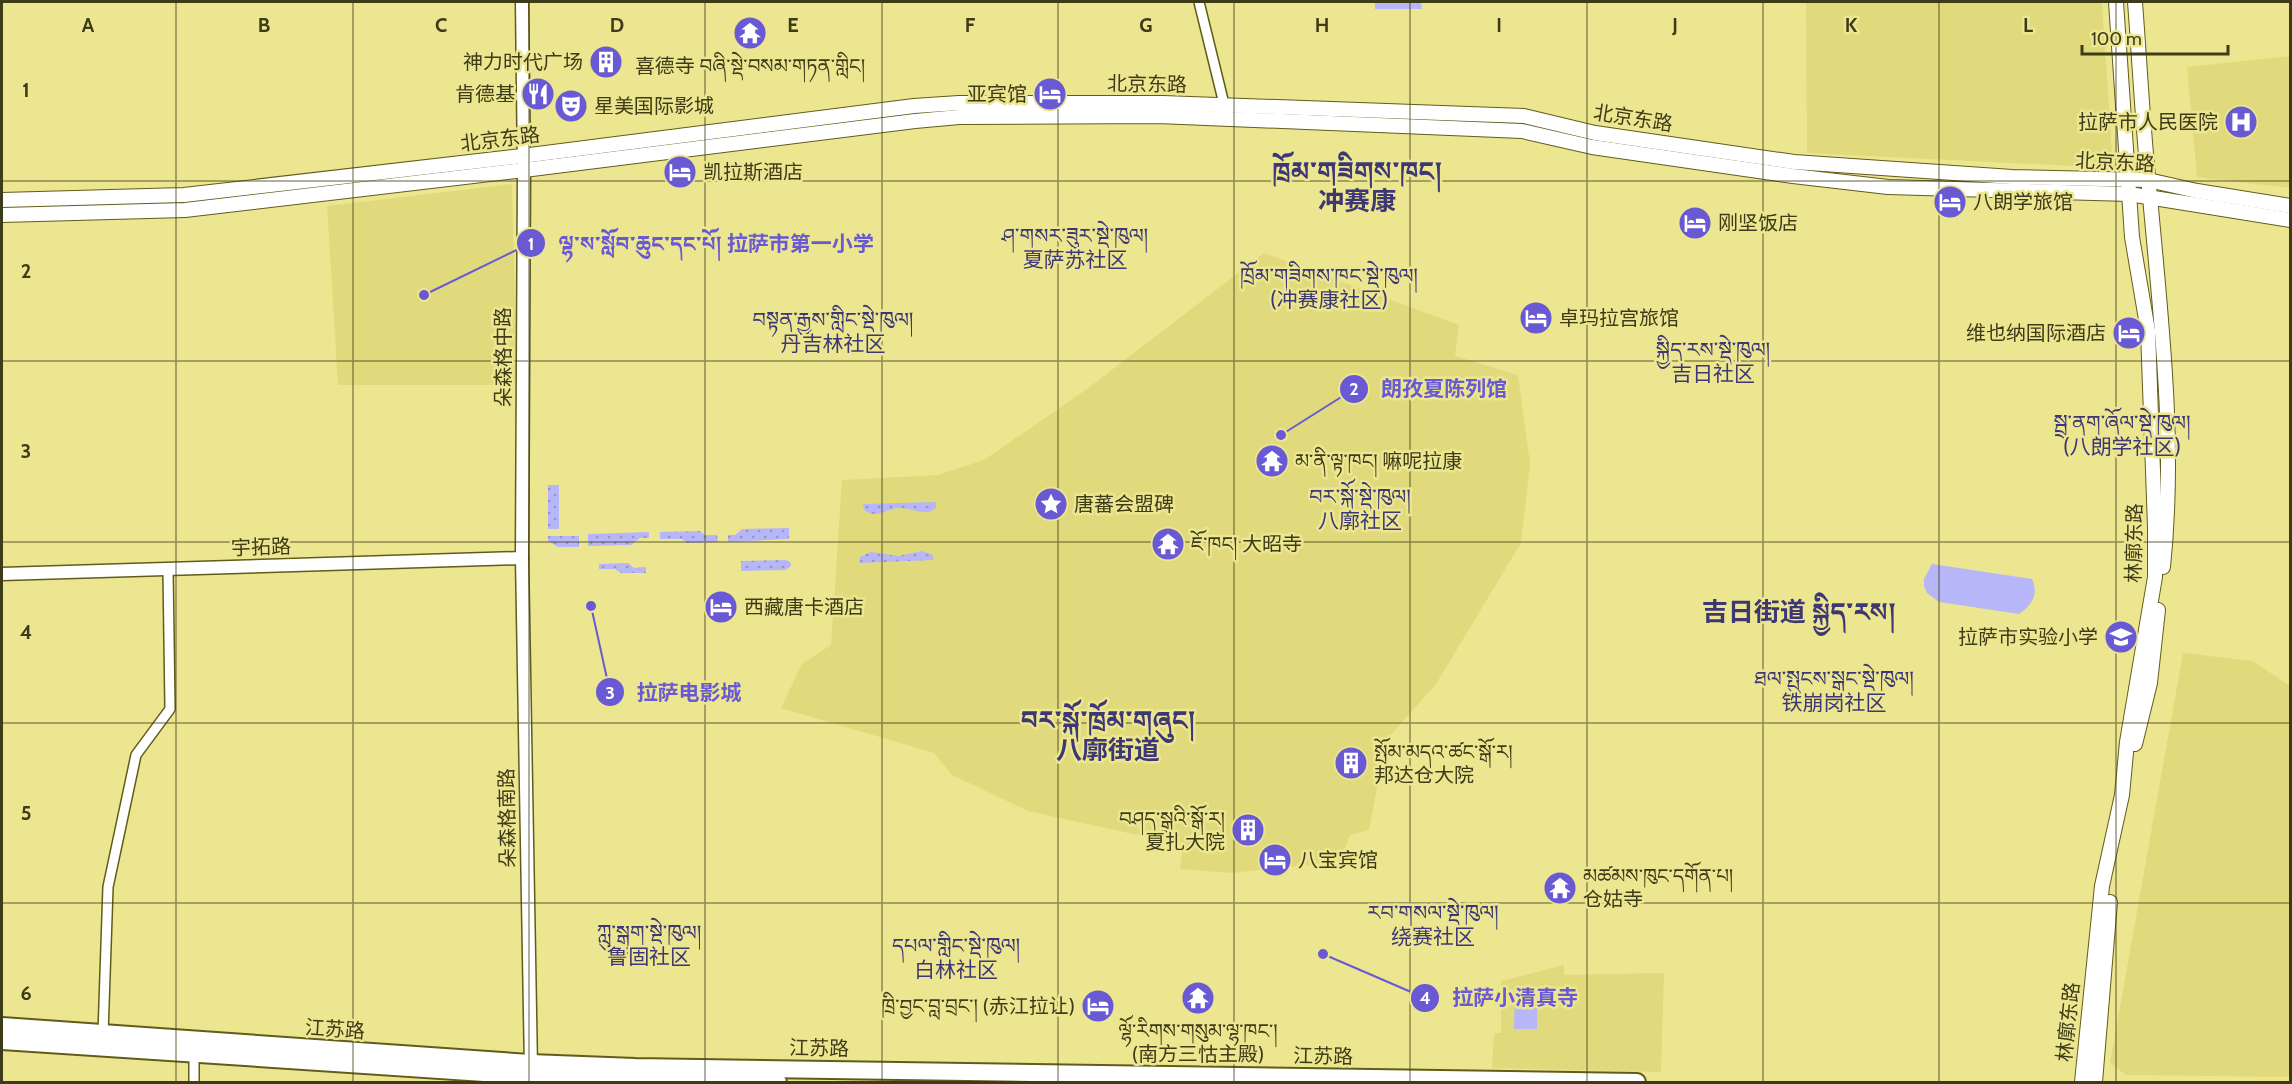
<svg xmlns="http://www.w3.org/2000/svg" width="2292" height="1084" viewBox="0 0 2292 1084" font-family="Cabin,'Noto Sans SC','Noto Serif Tibetan',sans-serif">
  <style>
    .built { fill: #e1da7c }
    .grass { fill: url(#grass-dots) }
    .pitch { fill: #b7b6f8 }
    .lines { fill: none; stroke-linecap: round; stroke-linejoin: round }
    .minor-casing { stroke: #615c19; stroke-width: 12 }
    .tertiary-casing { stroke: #615c19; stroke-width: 15 }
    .secondary-casing { stroke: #615c19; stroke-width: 16 }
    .trunk-casing { stroke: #615c19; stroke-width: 20 }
    .minor { stroke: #fff; stroke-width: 9 }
    .tertiary { stroke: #fff; stroke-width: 12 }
    .secondary { stroke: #fff; stroke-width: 14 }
    .trunk { stroke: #fff; stroke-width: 16 }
    .grid { fill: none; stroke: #3e3b18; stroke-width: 1.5; stroke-opacity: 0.55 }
    .labels { text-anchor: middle; stroke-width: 5; stroke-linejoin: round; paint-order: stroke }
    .poi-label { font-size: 20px; fill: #3e3b18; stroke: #ece691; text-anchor: start }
    .street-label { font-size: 20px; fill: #3e3b18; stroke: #ece691 }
    .neighbourhood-label { font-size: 21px; fill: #3d3774; stroke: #ece691 }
    .district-label { font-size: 26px; font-weight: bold; fill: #3d3774; stroke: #ece691 }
    .grid-label { font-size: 20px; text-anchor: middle; font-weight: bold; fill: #3e3b18; stroke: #ece691; stroke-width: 5; stroke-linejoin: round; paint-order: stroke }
    .leader { fill: none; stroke: #6959d3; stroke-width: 2 }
    .callout-dot { fill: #6959d3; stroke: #ece691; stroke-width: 2 }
    .mark-label { font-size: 18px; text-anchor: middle; font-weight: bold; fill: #fff }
    .callout-label { font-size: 21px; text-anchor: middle; font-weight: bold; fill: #6959d3; stroke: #ece691; stroke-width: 5; stroke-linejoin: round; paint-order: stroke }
  </style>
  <defs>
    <pattern id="grass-dots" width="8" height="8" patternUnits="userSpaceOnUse" patternTransform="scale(1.5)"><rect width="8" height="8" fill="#b7b6f8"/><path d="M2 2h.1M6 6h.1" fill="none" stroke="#9695c8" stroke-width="1.8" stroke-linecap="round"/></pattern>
  </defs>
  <rect width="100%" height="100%" fill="#ece691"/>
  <!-- built -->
  <g class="built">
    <path d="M 1806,2 L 2102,2 L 2113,168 L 1807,153 Z"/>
    <path d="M 2290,56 L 2290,188 L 2197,177 L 2187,67 Z"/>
    <path d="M 512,184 L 517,385 L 338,385 L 327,206 Z"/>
    <path d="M 1264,253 L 1459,325 L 1455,356 L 1518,375 L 1530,464 L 1521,543 L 1436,684 L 1386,740 L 1369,830 L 1350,835 L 1340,862 L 1231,873 L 1180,869 L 1183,845 L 1028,811 L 952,775 L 934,753 L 781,708 L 802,664 L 831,645 L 842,480 L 938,475 L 984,460 L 1087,389 Z"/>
    <path d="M 2183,653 L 2253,661 L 2290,686 L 2290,1077 L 2126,1075 L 2110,1063 Z"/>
    <path d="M 1564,965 L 1564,975 L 1664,973 L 1661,1072 L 1492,1068 L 1494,1033 L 1501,1033 L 1501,981 Z"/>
  </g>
  <!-- grass -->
  <g class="grass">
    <rect x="548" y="485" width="11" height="44"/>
    <path d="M 936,502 L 936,508 C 925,517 913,508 900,508 C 886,508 877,520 864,510 L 863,504 Z"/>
    <path d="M 789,528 L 789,539 L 728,542 L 728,535 L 735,535 L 742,529 Z"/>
    <path d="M 700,531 L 705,535 L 717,535 L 718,542 L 687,543 L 682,539 L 660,539 L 660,532 Z"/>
    <path d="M 649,532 L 649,538 L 640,538 L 631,545 L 588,546 L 588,534 Z"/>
    <path d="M 548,536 L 579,536 L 579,547 L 558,547 L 548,541 Z"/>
    <path d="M 922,551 L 933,555 L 933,560 L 860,563 L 860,557 L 871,552 L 898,556 Z"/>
    <path d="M 786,560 L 791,563 L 791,566 L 786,570 L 741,571 L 741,561 Z"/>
    <path d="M 628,563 L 634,568 L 646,567 L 646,573 L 621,573 L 615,569 L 599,569 L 599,564 Z"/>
  </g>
  <!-- pitch -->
  <g class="pitch">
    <path d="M 1375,2 L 1421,2 L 1422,9 L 1375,9 Z"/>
    <path d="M 1932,564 L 2032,579 C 2039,594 2032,605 2019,614 L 1939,602 L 1927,593 L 1924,586 L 1924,579 Z"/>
    <path d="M 1515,987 L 1537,987 L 1537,1029 L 1514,1029 Z"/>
  </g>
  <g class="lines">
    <defs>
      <g id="minor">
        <path d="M 1199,2 L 1224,104"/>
        <path d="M 103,1034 L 108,887 L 136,755 L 170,709 L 168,570"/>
        <path d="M 194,1051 L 194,1082"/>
      </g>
      <g id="tertiary">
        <path d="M 522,2 L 524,170 L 522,558 L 531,1069"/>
        <path d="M 2,574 L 522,558"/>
      </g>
      <g id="secondary">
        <path d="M 2135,2 C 2140,67 2143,132 2150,197 C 2161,320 2176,443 2163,567"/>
        <path d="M 2,200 L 184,195 L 522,156 L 914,106 L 959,103 L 1163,103 L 1524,116 L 1595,133 L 1794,162 L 2012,177 L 2148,180 L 2197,191 L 2290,206"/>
        <path d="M 2,215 L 185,210 L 524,170 L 915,121 L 959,117 L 1158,116 L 1522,131 L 1592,147 L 1793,176 L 1888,187 L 2129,194 L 2290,220"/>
        <path d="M 2135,744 L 2150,683 L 2158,610"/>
        <path d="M 2082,1082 L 2102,886 L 2122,795 L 2127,742 L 2155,577 L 2155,527 L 2148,331 L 2132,237 L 2116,2"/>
        <path d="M 2095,1082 L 2110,902"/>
      </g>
      <g id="trunk">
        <path d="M 2,1026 L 530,1063 L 635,1067 L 1637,1082"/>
        <path d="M 2,1041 L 531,1076 L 778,1082"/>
      </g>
    </defs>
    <!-- minor casing -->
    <use href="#minor" class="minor-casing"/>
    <!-- tertiary casing -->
    <use href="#tertiary" class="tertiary-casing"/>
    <!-- secondary casing -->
    <use href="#secondary" class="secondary-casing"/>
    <!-- trunk casing -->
    <use href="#trunk" class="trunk-casing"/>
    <!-- minor -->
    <use href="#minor" class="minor"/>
    <!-- tertiary -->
    <use href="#tertiary" class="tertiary"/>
    <!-- secondary -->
    <use href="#secondary" class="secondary"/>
    <!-- trunk -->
    <use href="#trunk" class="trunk"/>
  </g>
  <!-- grid -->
  <path class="grid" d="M 176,2 L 176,1082M 353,2 L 353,1082M 529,2 L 529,1082M 705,2 L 705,1082M 882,2 L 882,1082M 1058,2 L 1058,1082M 1234,2 L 1234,1082M 1410,2 L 1410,1082M 1587,2 L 1587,1082M 1763,2 L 1763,1082M 1939,2 L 1939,1082M 2116,2 L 2116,1082M 2,181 L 2290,181M 2,361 L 2290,361M 2,542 L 2290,542M 2,723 L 2290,723M 2,903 L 2290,903"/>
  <!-- icons -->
  <defs>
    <symbol id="temple-disc" viewBox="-11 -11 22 22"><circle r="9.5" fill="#6959d3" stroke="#ece691"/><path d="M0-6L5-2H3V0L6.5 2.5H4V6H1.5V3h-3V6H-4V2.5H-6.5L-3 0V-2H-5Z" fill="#fff"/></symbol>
    <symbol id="building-disc" viewBox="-11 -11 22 22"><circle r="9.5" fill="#6959d3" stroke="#ece691"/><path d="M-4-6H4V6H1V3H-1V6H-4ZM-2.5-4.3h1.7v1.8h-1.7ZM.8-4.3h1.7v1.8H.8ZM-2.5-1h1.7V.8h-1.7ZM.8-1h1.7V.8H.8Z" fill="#fff"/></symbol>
    <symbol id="restaurant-disc" viewBox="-11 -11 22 22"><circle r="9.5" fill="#6959d3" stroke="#ece691"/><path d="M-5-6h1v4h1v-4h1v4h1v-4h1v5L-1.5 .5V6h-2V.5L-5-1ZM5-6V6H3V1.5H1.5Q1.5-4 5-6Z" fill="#fff"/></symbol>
    <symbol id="hotel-disc" viewBox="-11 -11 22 22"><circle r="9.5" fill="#6959d3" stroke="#ece691"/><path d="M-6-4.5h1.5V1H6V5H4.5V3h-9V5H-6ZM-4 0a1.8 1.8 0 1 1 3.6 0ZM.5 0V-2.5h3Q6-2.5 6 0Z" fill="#fff"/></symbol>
    <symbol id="theatre-disc" viewBox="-11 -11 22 22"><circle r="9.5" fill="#6959d3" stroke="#ece691"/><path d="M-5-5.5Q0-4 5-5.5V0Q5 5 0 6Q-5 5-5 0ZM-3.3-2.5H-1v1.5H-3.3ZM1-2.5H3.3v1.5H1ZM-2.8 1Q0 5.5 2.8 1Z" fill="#fff"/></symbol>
    <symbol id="hospital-disc" viewBox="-11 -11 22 22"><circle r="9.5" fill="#6959d3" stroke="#ece691"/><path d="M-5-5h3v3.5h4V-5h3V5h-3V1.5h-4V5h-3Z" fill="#fff"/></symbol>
    <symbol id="sight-disc" viewBox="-11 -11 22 22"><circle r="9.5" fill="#6959d3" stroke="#ece691"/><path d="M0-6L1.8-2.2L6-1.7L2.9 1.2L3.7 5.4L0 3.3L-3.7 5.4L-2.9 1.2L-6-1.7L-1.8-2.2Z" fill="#fff"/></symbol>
    <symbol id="school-disc" viewBox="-11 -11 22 22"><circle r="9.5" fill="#6959d3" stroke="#ece691"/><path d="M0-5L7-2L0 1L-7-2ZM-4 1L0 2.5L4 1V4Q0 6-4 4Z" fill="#fff"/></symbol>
  </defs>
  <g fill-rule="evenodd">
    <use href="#temple-disc" x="731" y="14" width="38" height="38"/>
    <use href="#building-disc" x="587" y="43" width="38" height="38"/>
    <use href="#restaurant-disc" x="519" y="75" width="38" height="38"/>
    <use href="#hotel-disc" x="1031" y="75" width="38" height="38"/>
    <use href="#theatre-disc" x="552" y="87" width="38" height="38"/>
    <use href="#hospital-disc" x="2222" y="103" width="38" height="38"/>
    <use href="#hotel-disc" x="661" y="153" width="38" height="38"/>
    <use href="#hotel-disc" x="1931" y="183" width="38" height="38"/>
    <use href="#hotel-disc" x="1676" y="204" width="38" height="38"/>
    <use href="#hotel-disc" x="1517" y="299" width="38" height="38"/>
    <use href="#hotel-disc" x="2110" y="314" width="38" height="38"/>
    <use href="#temple-disc" x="1253" y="442" width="38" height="38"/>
    <use href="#sight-disc" x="1032" y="485" width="38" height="38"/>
    <use href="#temple-disc" x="1149" y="525" width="38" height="38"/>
    <use href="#hotel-disc" x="702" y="588" width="38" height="38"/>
    <use href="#school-disc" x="2102" y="618" width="38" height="38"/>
    <use href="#building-disc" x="1332" y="744" width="38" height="38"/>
    <use href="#building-disc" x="1229" y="811" width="38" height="38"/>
    <use href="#hotel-disc" x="1256" y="841" width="38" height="38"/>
    <use href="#temple-disc" x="1541" y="869" width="38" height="38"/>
    <use href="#temple-disc" x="1179" y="979" width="38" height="38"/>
    <use href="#hotel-disc" x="1079" y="987" width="38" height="38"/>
  </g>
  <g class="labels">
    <!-- poi labels -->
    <g class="poi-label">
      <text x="583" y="69" text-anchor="end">神力时代广场</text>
      <text x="750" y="73" text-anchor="middle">喜德寺 བཞི་སྡེ་བསམ་གཏན་གླིང།</text>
      <text x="515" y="101" text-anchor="end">肯德基</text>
      <text x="1027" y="101" text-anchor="end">亚宾馆</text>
      <text x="594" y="113">星美国际影城</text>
      <text x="2218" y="129" text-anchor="end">拉萨市人民医院</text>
      <text x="703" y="179">凯拉斯酒店</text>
      <text x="1973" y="209">八朗学旅馆</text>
      <text x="1718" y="230">刚坚饭店</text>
      <text x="1559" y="325">卓玛拉宫旅馆</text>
      <text x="2106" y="340" text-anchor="end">维也纳国际酒店</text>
      <text x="1295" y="468">མ་ནི་ལྟ་ཁང། 嘛呢拉康</text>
      <text x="1074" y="511">唐蕃会盟碑</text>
      <text x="1191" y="551">ཇོ་ཁང། 大昭寺</text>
      <text x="744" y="614">西藏唐卡酒店</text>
      <text x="2098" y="644" text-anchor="end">拉萨市实验小学</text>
      <text x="1374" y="759">སྤོམ་མདའ་ཚང་སྒོ་ར།<tspan x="1374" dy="23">邦达仓大院</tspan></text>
      <text x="1225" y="826" text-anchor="end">བཤད་སྒྲའི་སྒོ་ར།<tspan x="1225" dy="23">夏扎大院</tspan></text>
      <text x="1298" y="867">八宝宾馆</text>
      <text x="1583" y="883">མཚམས་ཁུང་དགོན་པ།<tspan x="1583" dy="23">仓姑寺</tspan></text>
      <text x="1075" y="1013" text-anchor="end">ཁྲི་བྱང་བླ་བྲང་། (赤江拉让)</text>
      <text x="1198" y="1038" text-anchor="middle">ལྷོ་རིགས་གསུམ་ལྷ་ཁང་།<tspan x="1198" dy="23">(南方三怙主殿)</tspan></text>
    </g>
    <!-- street labels -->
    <g class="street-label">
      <text transform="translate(1147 84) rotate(1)" y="7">北京东路</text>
      <text transform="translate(1633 118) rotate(9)" y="7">北京东路</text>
      <text transform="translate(500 139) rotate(-7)" y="7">北京东路</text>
      <text transform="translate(2115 162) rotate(3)" y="7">北京东路</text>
      <text transform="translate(503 357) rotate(-90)" y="7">朵森格中路</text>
      <text transform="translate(2134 543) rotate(-89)" y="7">林廓东路</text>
      <text transform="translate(261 547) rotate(-2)" y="7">宇拓路</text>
      <text transform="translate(507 818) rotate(-91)" y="7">朵森格南路</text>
      <text transform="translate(2068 1022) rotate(-84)" y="7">林廓东路</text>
      <text transform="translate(335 1029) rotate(4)" y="7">江苏路</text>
      <text transform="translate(819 1048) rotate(1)" y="7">江苏路</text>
      <text transform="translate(1323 1056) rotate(1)" y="7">江苏路</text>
    </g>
    <!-- neighbourhood labels -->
    <g class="neighbourhood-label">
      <text x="1075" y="243">ཤ་གསར་ཟུར་སྡེ་ཁུལ།<tspan x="1075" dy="24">夏萨苏社区</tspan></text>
      <text x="1329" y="283">ཁྲོམ་གཟིགས་ཁང་སྡེ་ཁུལ།<tspan x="1329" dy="24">(冲赛康社区)</tspan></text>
      <text x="833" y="327">བསྟན་རྒྱས་གླིང་སྡེ་ཁུལ།<tspan x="833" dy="24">丹吉林社区</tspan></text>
      <text x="1713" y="357">སྐྱིད་རས་སྡེ་ཁུལ།<tspan x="1713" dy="24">吉日社区</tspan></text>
      <text x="2122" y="430">སྦྲ་ནག་ཞོལ་སྡེ་ཁུལ།<tspan x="2122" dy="24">(八朗学社区)</tspan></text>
      <text x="1360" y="504">བར་སྐོ་སྡེ་ཁུལ།<tspan x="1360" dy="24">八廓社区</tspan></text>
      <text x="1834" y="686">ཐལ་སྤུངས་སྒང་སྡེ་ཁུལ།<tspan x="1834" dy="24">铁崩岗社区</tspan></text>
      <text x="1433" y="920">རབ་གསལ་སྡེ་ཁུལ།<tspan x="1433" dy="24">绕赛社区</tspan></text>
      <text x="649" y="940">ཀླུ་སྒུག་སྡེ་ཁུལ།<tspan x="649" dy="24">鲁固社区</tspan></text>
      <text x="956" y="953">དཔལ་གླིང་སྡེ་ཁུལ།<tspan x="956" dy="24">白林社区</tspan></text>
    </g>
    <!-- district labels -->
    <g class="district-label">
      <text x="1357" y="180">ཁྲོམ་གཟིགས་ཁང།<tspan x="1357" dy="30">冲赛康</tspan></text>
      <text x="1799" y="621">吉日街道 སྐྱིད་རས།</text>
      <text x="1108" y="729">བར་སྐོ་ཁྲོམ་གཞུང།<tspan x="1108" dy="30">八廓街道</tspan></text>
    </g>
  </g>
  <g class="grid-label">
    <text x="88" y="32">A</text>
    <text x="264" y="32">B</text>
    <text x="441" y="32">C</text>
    <text x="617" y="32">D</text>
    <text x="793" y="32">E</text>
    <text x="970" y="32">F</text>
    <text x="1146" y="32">G</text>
    <text x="1322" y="32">H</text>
    <text x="1499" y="32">I</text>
    <text x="1675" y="32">J</text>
    <text x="1851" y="32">K</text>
    <text x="2028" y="32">L</text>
    <text x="26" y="97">1</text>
    <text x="26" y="278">2</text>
    <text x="26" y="458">3</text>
    <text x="26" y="639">4</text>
    <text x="26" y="820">5</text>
    <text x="26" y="1000">6</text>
  </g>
  <!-- callouts -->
  <path class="leader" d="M424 295L531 243M1281 435L1354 389M591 606L610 692M1323 954L1425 998"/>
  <g class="callout-dot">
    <circle cx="424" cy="295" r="6"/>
    <circle cx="1281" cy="435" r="6"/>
    <circle cx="591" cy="606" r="6"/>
    <circle cx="1323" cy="954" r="6"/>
    <circle cx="531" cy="243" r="15"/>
    <circle cx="1354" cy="389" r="15"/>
    <circle cx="610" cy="692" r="15"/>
    <circle cx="1425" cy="998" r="15"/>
  </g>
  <g class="mark-label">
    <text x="531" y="250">1</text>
    <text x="1354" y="395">2</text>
    <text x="610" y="699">3</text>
    <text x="1425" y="1004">4</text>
  </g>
  <g class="callout-label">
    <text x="716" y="251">ལྷ་ས་སློབ་ཆུང་དང་པོ། 拉萨市第一小学</text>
    <text x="1444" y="396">朗孜夏陈列馆</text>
    <text x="689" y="700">拉萨电影城</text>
    <text x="1515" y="1005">拉萨小清真寺</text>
  </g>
  <!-- border -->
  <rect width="2292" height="1084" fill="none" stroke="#3e3b18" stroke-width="6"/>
  <!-- scale -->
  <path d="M2082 45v9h146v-9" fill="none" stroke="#3e3b18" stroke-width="3"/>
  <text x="2091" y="45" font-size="18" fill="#3e3b18" stroke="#ece691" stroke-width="4.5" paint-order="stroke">100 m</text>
</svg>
